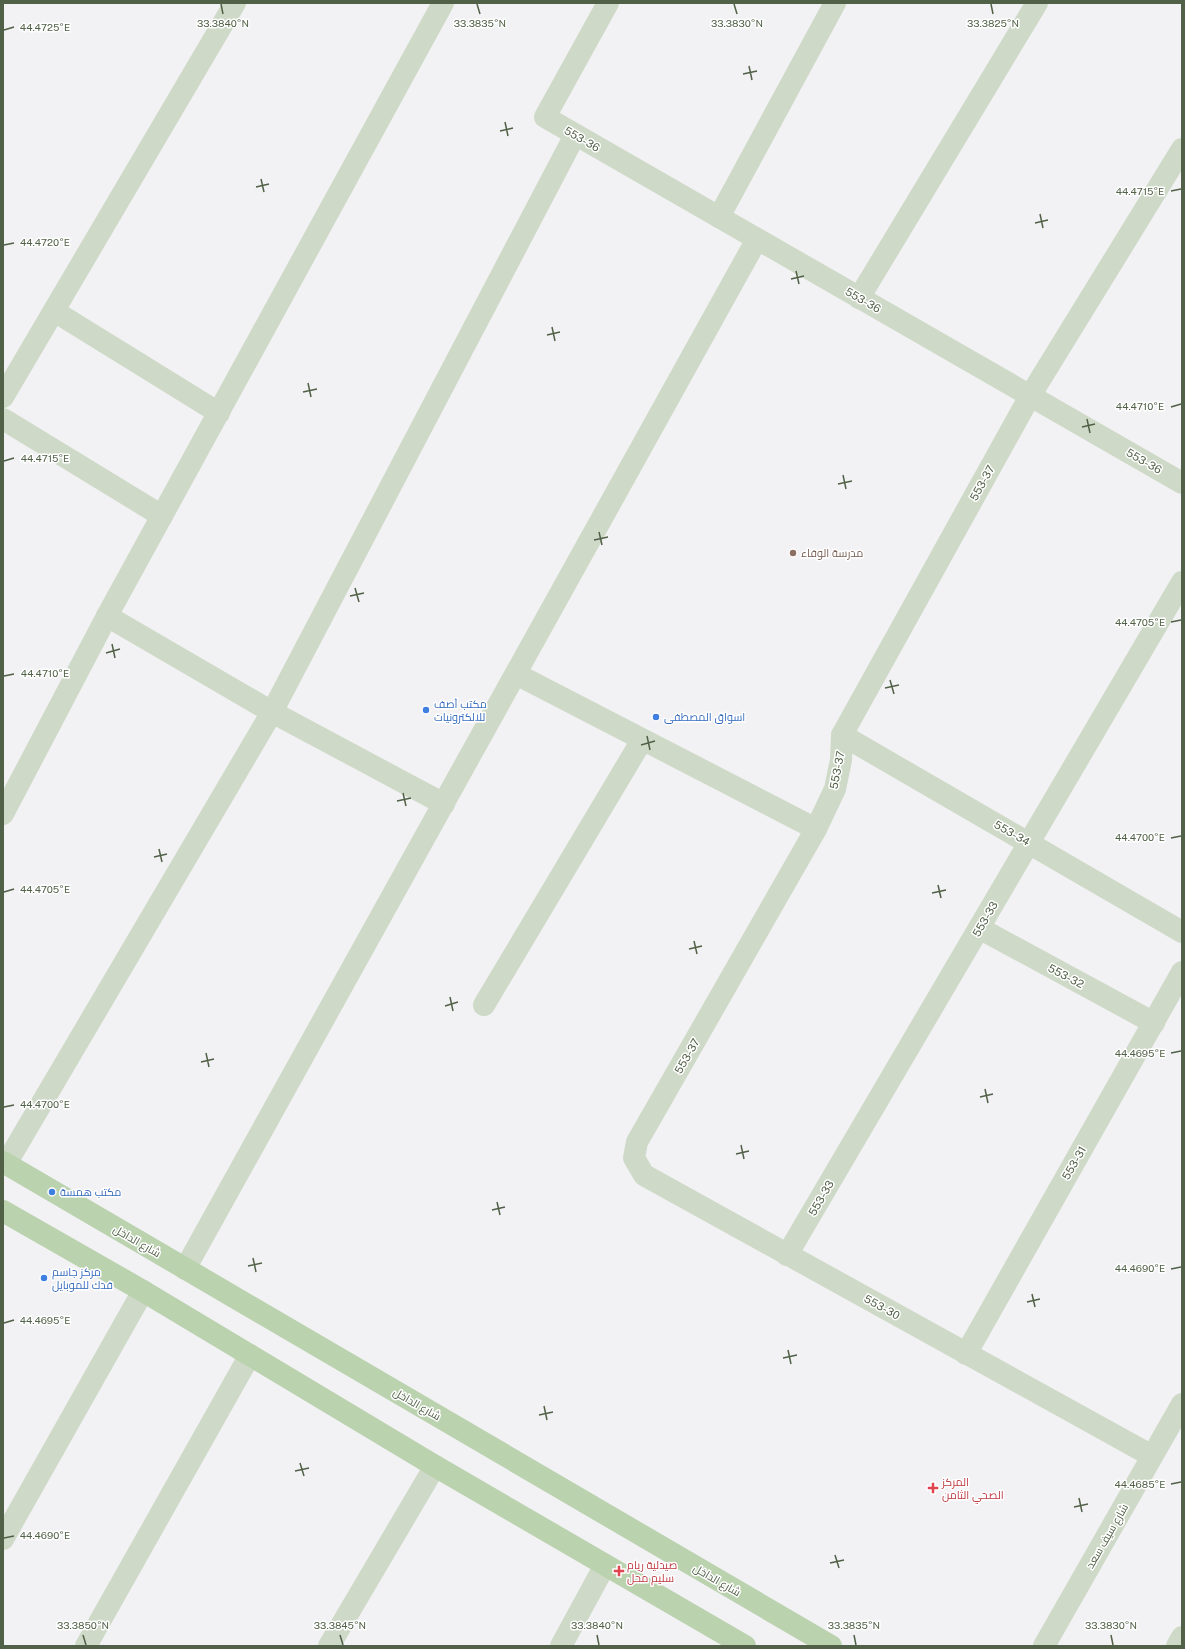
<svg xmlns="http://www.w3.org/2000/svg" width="1185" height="1649" viewBox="0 0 1185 1649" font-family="'Public Sans',Cairo,sans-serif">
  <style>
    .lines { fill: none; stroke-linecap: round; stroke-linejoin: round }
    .minor { stroke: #cedac7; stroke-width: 22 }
    .major { stroke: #bbd2af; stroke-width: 22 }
    .ticks { fill: none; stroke: #516147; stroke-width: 1.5 }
    .education-dot { fill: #8d6e63; stroke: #fff; stroke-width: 1.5 }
    .shop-dot { fill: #3f7fe0; stroke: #fff; stroke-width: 1.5 }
    .health-dot { fill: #e0444e; stroke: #fff; stroke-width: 1.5 }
    .labels { text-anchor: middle; stroke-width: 3; stroke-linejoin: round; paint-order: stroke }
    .street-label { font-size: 11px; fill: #516147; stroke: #fff }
    .education-label { font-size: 11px; fill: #785e54; stroke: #fff; text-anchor: start }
    .shop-label { font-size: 11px; fill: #366cbe; stroke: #fff; text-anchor: start }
    .health-label { font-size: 11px; fill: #be3a42; stroke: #fff; text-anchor: start }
    .ticks-label { font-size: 10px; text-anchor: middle; fill: #516147; stroke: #fff; stroke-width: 3; stroke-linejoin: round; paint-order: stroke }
  </style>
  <rect width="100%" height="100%" fill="#f2f1f4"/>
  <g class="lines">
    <!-- minor -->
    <g class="minor">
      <path d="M 608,3 L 545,117 L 1182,483"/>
      <path d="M 719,217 L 835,3"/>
      <path d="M 859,298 L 1037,3"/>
      <path d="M 54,311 L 219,413"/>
      <path d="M 3,397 L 235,3"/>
      <path d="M 3,419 L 162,516"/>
      <path d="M 107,616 L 272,712 L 444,804"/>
      <path d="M 516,674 L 816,829"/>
      <path d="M 842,735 L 1182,932"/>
      <path d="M 3,814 L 107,616 L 443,3"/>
      <path d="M 979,928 L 1154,1023"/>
      <path d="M 484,1005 L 642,740"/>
      <path d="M 6,1164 L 272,712 L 575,135"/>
      <path d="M 787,1255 L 1182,582"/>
      <path d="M 185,1269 L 757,239"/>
      <path d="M 966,1354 L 1182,972"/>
      <path d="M 1152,1456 L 644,1175 L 634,1158 L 637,1142 L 816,829 L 835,789 L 841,760 L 842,735 L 1030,396 L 1182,149"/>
      <path d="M 3,1539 L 143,1291"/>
      <path d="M 86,1646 L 250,1355"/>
      <path d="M 329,1646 L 435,1466"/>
      <path d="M 561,1646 L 605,1565"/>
      <path d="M 1044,1646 L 1182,1404"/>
      <path d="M 1177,1646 L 1182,1637"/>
    </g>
    <!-- major -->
    <g class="major">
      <path d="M 3,1162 L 831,1646"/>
      <path d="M 3,1211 L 143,1291 L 435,1466 L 745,1646"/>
    </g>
  </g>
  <!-- ticks -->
  <path class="ticks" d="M 221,4 L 223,14M 477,4 L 480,14M 734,4 L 737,14M 991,4 L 993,14M 4,30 L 14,27M 749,66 L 752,80M 743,74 L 757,71M 505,122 L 508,136M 500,131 L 513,128M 261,179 L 264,192M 256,187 L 269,184M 1171,191 L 1181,189M 1040,214 L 1043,228M 1035,223 L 1048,220M 4,245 L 14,243M 796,271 L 799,284M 791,279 L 804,276M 552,327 L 555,341M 547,335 L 560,332M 308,383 L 311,397M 303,392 L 317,389M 1171,407 L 1181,404M 1087,419 L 1090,433M 1082,427 L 1095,424M 4,461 L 14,458M 843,475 L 846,489M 838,484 L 852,481M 599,532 L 602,545M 594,540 L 608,537M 355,588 L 359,602M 350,596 L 364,593M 1171,622 L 1181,620M 112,644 L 115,658M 106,653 L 120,649M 4,676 L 14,674M 890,680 L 894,694M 885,688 L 899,685M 647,736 L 650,750M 641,745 L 655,741M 403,793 L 406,806M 397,801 L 411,798M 1171,838 L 1181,836M 159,849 L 162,862M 154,857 L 167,854M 938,885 L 941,898M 4,892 L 14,889M 932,893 L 946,890M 694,941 L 697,954M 689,949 L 702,946M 450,997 L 453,1011M 445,1006 L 458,1002M 206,1053 L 209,1067M 1171,1053 L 1181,1051M 201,1062 L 214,1059M 985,1089 L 988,1103M 980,1097 L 993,1094M 4,1107 L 14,1105M 741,1145 L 744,1159M 736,1154 L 749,1151M 497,1202 L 500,1215M 492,1210 L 505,1207M 253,1258 L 256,1272M 248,1266 L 262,1263M 1171,1269 L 1181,1267M 1032,1294 L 1035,1307M 1027,1302 L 1040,1299M 4,1323 L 14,1320M 788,1350 L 791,1364M 783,1358 L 797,1355M 544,1406 L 547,1420M 539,1415 L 553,1412M 300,1463 L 304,1476M 295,1471 L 309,1468M 1171,1484 L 1181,1482M 1079,1498 L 1082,1512M 1074,1507 L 1088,1504M 4,1538 L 14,1536M 835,1555 L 839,1568M 830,1563 L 844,1560M 83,1635 L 86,1645M 340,1635 L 343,1645M 597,1635 L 599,1645M 854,1635 L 856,1645M 1111,1635 L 1113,1645"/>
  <!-- markers -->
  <circle class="education-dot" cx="793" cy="553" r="4"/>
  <g class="shop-dot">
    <circle cx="426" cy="710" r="4"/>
    <circle cx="656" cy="717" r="4"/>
    <circle cx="52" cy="1192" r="4"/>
    <circle cx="44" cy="1278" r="4"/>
  </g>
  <g class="health-dot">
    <path d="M931 1482h4v4h4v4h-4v4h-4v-4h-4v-4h4z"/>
    <path d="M617 1565h4v4h4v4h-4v4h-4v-4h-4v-4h4z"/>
  </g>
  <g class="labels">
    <!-- street labels -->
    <g class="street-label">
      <text transform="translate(582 139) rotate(30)" y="4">553-36</text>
      <text transform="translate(863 300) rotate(30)" y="4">553-36</text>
      <text transform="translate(1144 461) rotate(30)" y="4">553-36</text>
      <text transform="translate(982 483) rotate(-61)" y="4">553-37</text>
      <text transform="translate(837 770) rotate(-79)" y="4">553-37</text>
      <text transform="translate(1012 833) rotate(30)" y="4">553-34</text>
      <text transform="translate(985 919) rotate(-60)" y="4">553-33</text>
      <text transform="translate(1066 976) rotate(28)" y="4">553-32</text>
      <text transform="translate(687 1056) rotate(-60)" y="4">553-37</text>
      <text transform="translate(1074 1163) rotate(-60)" y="4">553-31</text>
      <text transform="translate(821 1198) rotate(-60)" y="4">553-33</text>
      <text transform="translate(137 1241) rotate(30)" y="4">شارع الداخل</text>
      <text transform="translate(882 1307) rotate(29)" y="4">553-30</text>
      <text transform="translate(417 1404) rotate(30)" y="4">شارع الداخل</text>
      <text transform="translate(1107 1536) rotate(-60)" y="4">شارع سيف سعد</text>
      <text transform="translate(717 1580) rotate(30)" y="4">شارع الداخل</text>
    </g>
    <!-- education labels -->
    <g class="education-label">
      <text x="801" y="557">مدرسة الوفاء</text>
    </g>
    <!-- shop labels -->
    <g class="shop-label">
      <text x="434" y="708">مكتب آصف<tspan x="434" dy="13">للالكترونيات</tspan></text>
      <text x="664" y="721">اسواق المصطفى</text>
      <text x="60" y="1196">مكتب همسة</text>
      <text x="52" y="1276">مركز جاسم<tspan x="52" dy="13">فدك للموبايل</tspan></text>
    </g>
    <!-- health labels -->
    <g class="health-label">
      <text x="942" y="1486">المركز<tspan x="942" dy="13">الصحي الثامن</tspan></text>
      <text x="627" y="1569">صيدلية ريام<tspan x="627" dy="13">سليم محل</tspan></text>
    </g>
  </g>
  <g class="ticks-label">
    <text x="223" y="27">33.3840°N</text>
    <text x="480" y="27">33.3835°N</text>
    <text x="737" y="27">33.3830°N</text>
    <text x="993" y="27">33.3825°N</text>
    <text x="45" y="31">44.4725°E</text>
    <text x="1140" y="195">44.4715°E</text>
    <text x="45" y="246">44.4720°E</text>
    <text x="1140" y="410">44.4710°E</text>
    <text x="45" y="462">44.4715°E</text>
    <text x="1140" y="626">44.4705°E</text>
    <text x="45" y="677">44.4710°E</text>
    <text x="1140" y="841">44.4700°E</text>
    <text x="45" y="893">44.4705°E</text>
    <text x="1140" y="1057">44.4695°E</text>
    <text x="45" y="1108">44.4700°E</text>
    <text x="1140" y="1272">44.4690°E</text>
    <text x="45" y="1324">44.4695°E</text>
    <text x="1140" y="1488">44.4685°E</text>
    <text x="45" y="1539">44.4690°E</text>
    <text x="83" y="1629">33.3850°N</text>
    <text x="340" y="1629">33.3845°N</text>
    <text x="597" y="1629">33.3840°N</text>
    <text x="854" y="1629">33.3835°N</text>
    <text x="1111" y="1629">33.3830°N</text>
  </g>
  <!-- border -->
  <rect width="1185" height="1649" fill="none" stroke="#516147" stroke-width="8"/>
</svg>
